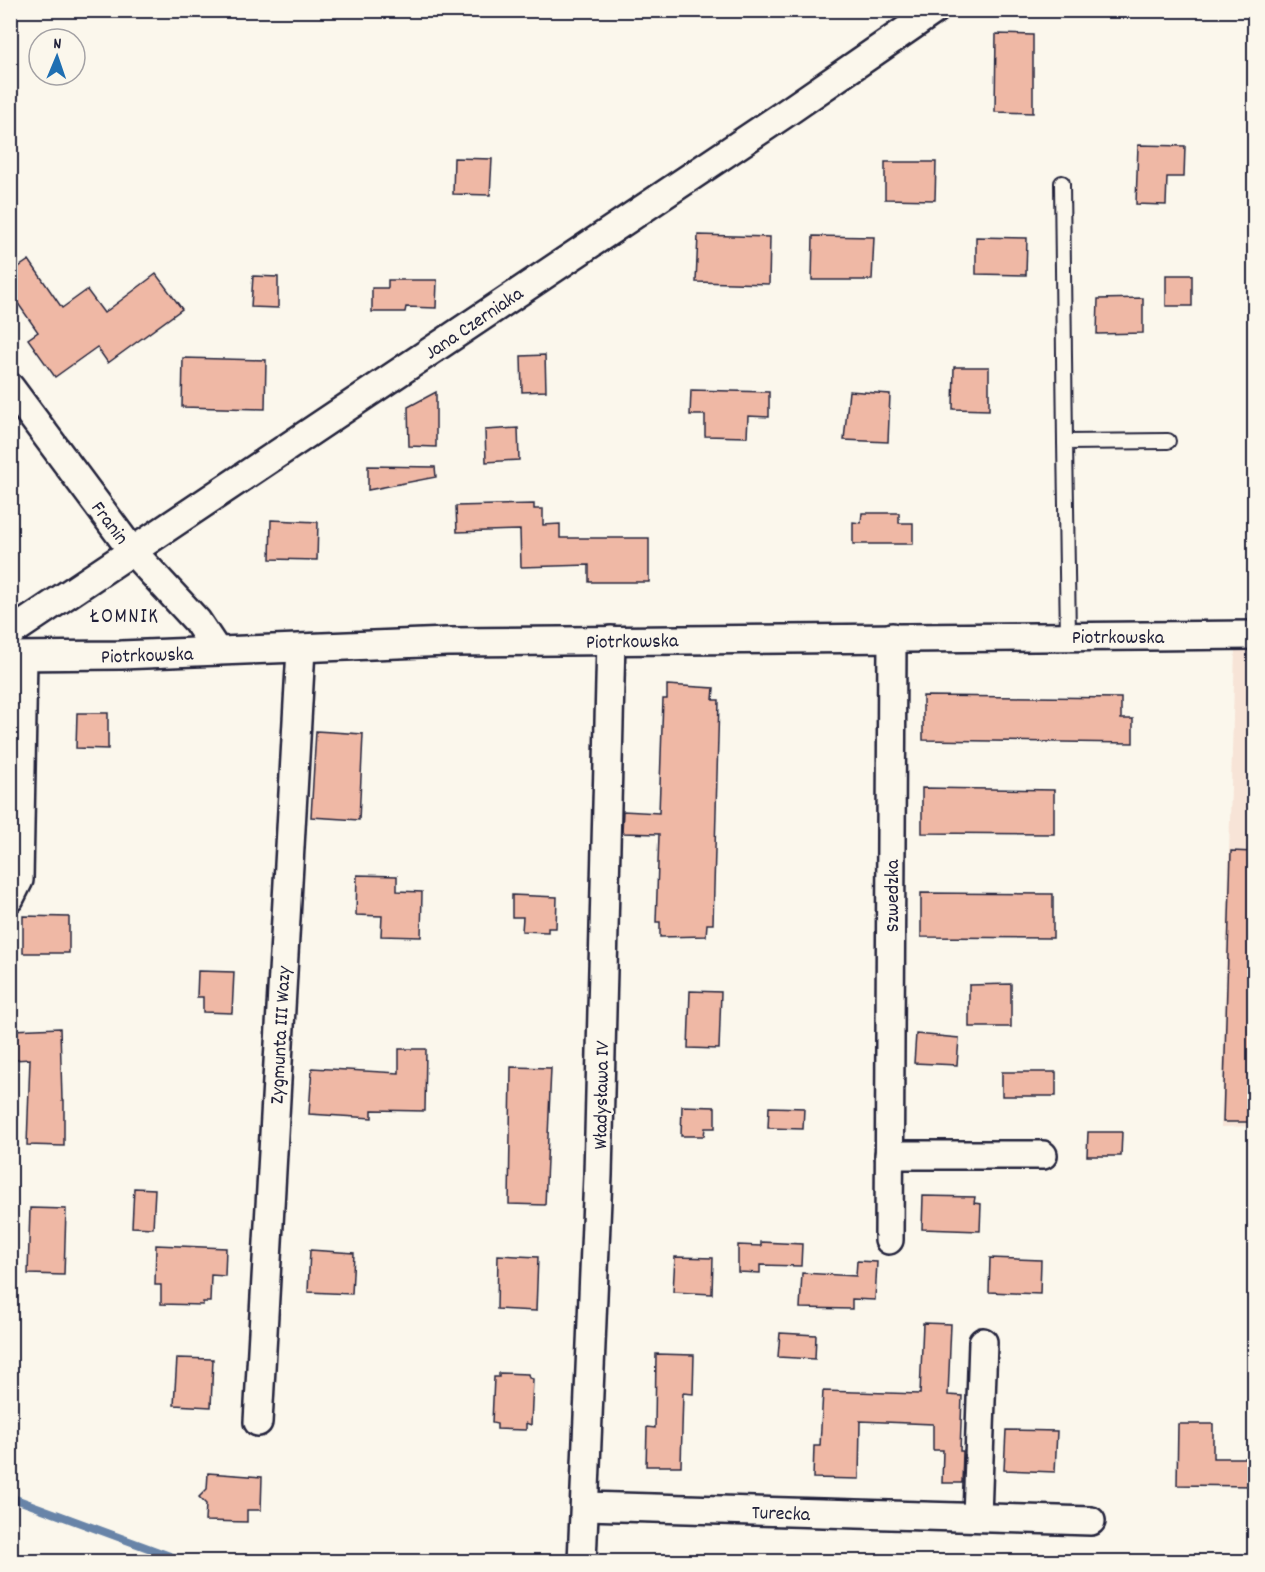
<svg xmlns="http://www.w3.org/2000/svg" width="1265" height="1572" viewBox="0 0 1265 1572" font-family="Dekko,sans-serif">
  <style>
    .built { fill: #f7e4d7 }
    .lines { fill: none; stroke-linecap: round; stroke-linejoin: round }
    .stream { stroke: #6884a8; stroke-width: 8 }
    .building { fill: #efb8a5; stroke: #22223b; stroke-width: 1.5 }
    .service-casing { stroke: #22223b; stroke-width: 18 }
    .minor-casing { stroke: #22223b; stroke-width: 32 }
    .service { stroke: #fbf7ec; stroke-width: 14 }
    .minor { stroke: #fbf7ec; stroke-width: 27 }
    .labels { text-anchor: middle; stroke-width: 5; stroke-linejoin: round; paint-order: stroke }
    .street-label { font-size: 20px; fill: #22223b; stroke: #fbf7ec }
    .neighbourhood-label { font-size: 21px; letter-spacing: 1.5px; fill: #22223b; stroke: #fbf7ec }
  </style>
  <rect width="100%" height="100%" fill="#fbf7ec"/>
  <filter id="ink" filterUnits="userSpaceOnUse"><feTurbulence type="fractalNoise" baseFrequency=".0167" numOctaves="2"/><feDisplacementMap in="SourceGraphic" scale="12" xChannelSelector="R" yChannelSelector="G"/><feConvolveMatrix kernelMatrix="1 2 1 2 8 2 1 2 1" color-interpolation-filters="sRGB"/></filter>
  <g filter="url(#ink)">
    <!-- built -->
    <path class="built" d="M 1235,649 L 1254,649 L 1254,1126 L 1221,1127 Z"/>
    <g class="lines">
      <!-- stream -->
      <path class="stream" d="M 10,1497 L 186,1562"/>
    </g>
    <!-- building -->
    <g class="building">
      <path d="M 996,34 L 1033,35 L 1033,113 L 995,112 Z"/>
      <path d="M 1138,145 L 1185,146 L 1184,177 L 1167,177 L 1166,205 L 1136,204 Z"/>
      <path d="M 454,158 L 492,159 L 490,195 L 453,194 Z"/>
      <path d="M 885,162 L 936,162 L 935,200 L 885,199 Z"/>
      <path d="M 698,235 L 770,237 L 769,284 L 696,282 Z"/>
      <path d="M 813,236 L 874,237 L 872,280 L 812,280 Z"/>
      <path d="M 976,237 L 1027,238 L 1026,275 L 976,274 Z"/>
      <path d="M 29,260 L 62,308 L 87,290 L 104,313 L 156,274 L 182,309 L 108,363 L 97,347 L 55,377 L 28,339 L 38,332 L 10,292 L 10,273 Z"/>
      <rect x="1166" y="275" width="26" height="31"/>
      <path d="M 253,276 L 278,277 L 278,308 L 251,307 Z"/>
      <path d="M 388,280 L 437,280 L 436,308 L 406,307 L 405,312 L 372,312 L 372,288 L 388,288 Z"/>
      <path d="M 1143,298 L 1143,333 L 1097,334 L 1098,299 Z"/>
      <path d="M 545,355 L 546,391 L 522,392 L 521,356 Z"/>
      <path d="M 183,358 L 266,360 L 265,409 L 182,407 Z"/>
      <path d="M 954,367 L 989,367 L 989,410 L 953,409 Z"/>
      <path d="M 691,390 L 769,392 L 769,417 L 748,416 L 747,437 L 705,436 L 705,415 L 690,415 Z"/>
      <path d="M 849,391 L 890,394 L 888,442 L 844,440 Z"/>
      <path d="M 436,392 L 436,447 L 409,446 L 408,407 Z"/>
      <path d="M 518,428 L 519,460 L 486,462 L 485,430 Z"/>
      <path d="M 368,466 L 435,467 L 436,477 L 368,490 Z"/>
      <path d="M 534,504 L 534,509 L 543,509 L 543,525 L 560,524 L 560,538 L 649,538 L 649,582 L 589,582 L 589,565 L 521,567 L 520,530 L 457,532 L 456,506 Z"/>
      <path d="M 862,513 L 899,513 L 899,523 L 913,523 L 913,544 L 853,544 L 853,522 L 861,523 Z"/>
      <path d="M 271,520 L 318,522 L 317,560 L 270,559 Z"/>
      <path d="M 667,685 L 714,688 L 713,700 L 719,700 L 713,924 L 707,924 L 706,936 L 660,937 L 660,922 L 656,922 L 659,834 L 622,833 L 623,811 L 659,813 L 663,699 L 667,699 Z"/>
      <path d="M 923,696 L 1121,698 L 1121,719 L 1133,719 L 1133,743 L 923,740 Z"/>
      <path d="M 77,713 L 108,713 L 108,749 L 76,748 Z"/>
      <path d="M 316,731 L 363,734 L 359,820 L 311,817 Z"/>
      <path d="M 922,788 L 1054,790 L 1054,834 L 922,833 Z"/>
      <path d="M 1231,851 L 1254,852 L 1254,1122 L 1223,1122 Z"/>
      <path d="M 357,875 L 397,876 L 397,891 L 422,892 L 421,937 L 381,936 L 382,916 L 356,915 Z"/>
      <path d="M 921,893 L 1053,894 L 1053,938 L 921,937 Z"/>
      <path d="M 512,895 L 557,897 L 556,928 L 548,928 L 548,932 L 522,931 L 523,917 L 512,917 Z"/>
      <path d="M 23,916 L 69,917 L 69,953 L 23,953 Z"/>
      <path d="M 198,971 L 234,972 L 232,1013 L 203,1012 L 203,997 L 197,997 Z"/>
      <path d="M 1011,984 L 1011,1027 L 969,1027 L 969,985 Z"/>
      <path d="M 690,991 L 721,992 L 719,1049 L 688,1048 Z"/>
      <path d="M 60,1028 L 62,1100 L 64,1100 L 64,1146 L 27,1145 L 30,1059 L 14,1060 L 12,1030 Z"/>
      <path d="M 916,1034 L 959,1038 L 957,1065 L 914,1063 Z"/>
      <path d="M 399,1049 L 426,1049 L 425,1111 L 372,1110 L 372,1118 L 309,1114 L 312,1068 L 399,1073 Z"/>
      <path d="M 511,1067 L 551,1068 L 545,1205 L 509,1204 Z"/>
      <rect x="1002" y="1072" width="54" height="24"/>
      <path d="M 682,1106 L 715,1107 L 715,1128 L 705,1128 L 704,1136 L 681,1136 Z"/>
      <path d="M 769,1107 L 804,1108 L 803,1129 L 768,1128 Z"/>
      <path d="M 1088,1132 L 1122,1132 L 1121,1156 L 1087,1156 Z"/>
      <path d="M 134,1188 L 155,1189 L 153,1228 L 132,1227 Z"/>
      <path d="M 923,1196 L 975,1197 L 974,1203 L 981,1204 L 980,1231 L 922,1229 Z"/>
      <path d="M 30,1208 L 66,1209 L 64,1275 L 28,1274 Z"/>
      <path d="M 761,1242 L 802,1244 L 801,1266 L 760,1265 L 760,1273 L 738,1272 L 738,1245 L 761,1246 Z"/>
      <path d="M 156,1245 L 226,1248 L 225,1276 L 211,1275 L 210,1302 L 203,1302 L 203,1305 L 161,1304 L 161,1285 L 155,1285 Z"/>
      <path d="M 310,1250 L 354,1253 L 352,1294 L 308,1292 Z"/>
      <path d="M 498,1255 L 538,1257 L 536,1311 L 497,1309 Z"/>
      <path d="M 675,1257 L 713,1258 L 712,1294 L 673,1292 Z"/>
      <path d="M 990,1258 L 1041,1260 L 1040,1294 L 989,1292 Z"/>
      <path d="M 857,1261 L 877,1262 L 875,1300 L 852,1299 L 852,1309 L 800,1308 L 802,1273 L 856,1276 Z"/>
      <path d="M 923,1323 L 951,1324 L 948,1395 L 962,1396 L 960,1451 L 963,1451 L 962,1483 L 942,1483 L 943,1450 L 933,1450 L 933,1424 L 860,1421 L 859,1479 L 813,1478 L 814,1446 L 820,1446 L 823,1391 L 920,1394 Z"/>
      <path d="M 780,1333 L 816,1335 L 815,1359 L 778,1357 Z"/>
      <path d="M 656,1354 L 694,1355 L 693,1394 L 683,1393 L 681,1466 L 646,1466 L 647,1427 L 655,1428 Z"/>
      <path d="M 177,1358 L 213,1359 L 211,1407 L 174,1405 Z"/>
      <path d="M 499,1373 L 528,1374 L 529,1378 L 533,1379 L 531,1425 L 526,1423 L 526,1430 L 497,1429 L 497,1424 L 492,1423 L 494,1377 L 499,1377 Z"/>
      <path d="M 1178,1424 L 1213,1424 L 1213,1458 L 1254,1458 L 1254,1486 L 1177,1485 Z"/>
      <path d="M 1006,1430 L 1057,1431 L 1055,1472 L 1004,1470 Z"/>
      <path d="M 208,1473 L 262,1477 L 261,1510 L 247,1510 L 247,1522 L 205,1521 L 206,1504 L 199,1497 L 207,1489 Z"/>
    </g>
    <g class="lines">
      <defs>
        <g id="service">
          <path d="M 1062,183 L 1065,442"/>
          <path d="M 1068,636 L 1065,442 L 1168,441"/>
        </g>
        <g id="minor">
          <path d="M 10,387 L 132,551 L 197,621 L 217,651"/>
          <path d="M 10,633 L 783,115 L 935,10"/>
          <path d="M 10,656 L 121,655 L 448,642 L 1254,635"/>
          <path d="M 10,898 L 19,880 L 23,657"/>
          <path d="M 889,1155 L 1043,1155"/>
          <path d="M 889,1240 L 892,637"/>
          <path d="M 258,1422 L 301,649"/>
          <path d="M 586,1506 L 1091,1521"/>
          <path d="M 977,1517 L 983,1342"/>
          <path d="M 582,1562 L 598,1175 L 611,640"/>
        </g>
      </defs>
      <!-- service casing -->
      <use href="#service" class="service-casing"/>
      <!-- minor casing -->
      <use href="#minor" class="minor-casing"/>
      <!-- service -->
      <use href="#service" class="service"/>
      <!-- minor -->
      <use href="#minor" class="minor"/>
    </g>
  </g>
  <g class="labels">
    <!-- street labels -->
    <g class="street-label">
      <text transform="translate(473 322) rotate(-34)" y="7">Jana Czerniaka</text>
      <text transform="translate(111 522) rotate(53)" y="7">Franin</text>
      <text x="1118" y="643">Piotrkowska</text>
      <text transform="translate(632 640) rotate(-1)" y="7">Piotrkowska</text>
      <text transform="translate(147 654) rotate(-2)" y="7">Piotrkowska</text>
      <text transform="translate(891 896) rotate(-90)" y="7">Szwedzka</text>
      <text transform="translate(279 1035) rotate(-87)" y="7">Zygmunta III Wazy</text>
      <text transform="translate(600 1095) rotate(-89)" y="7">Władysława IV</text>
      <text transform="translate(781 1512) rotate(2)" y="7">Turecka</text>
    </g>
    <!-- neighbourhood labels -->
    <g class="neighbourhood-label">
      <text x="125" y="622">ŁOMNIK</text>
    </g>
  </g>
  <!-- margin -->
  <rect width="1265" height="1572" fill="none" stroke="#fbf7ec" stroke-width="36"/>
  <rect x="18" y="18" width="1229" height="1536" fill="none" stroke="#22223b" stroke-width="2" filter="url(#ink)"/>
  <!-- north arrow -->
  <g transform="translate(57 57) rotate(2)"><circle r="28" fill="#fbf7ec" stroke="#a4a2a5" stroke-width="1.5"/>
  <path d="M0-4.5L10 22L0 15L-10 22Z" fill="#1f6fb2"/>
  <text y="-9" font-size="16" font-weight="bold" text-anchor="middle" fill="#22223b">N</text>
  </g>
</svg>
